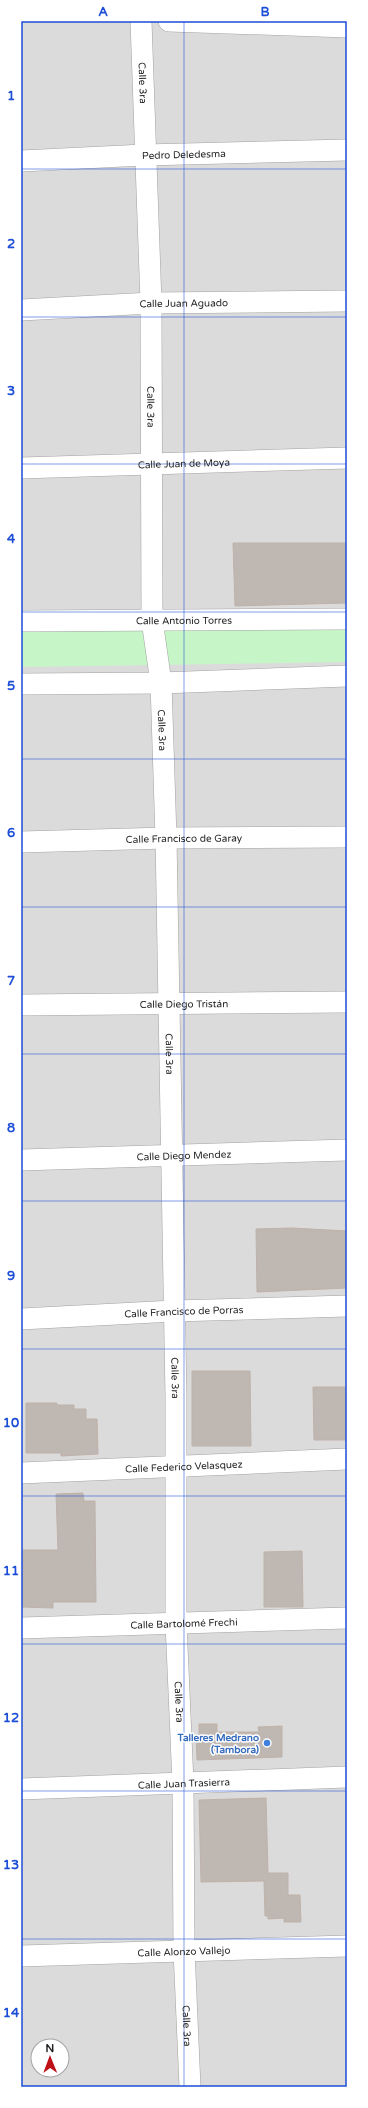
<svg xmlns="http://www.w3.org/2000/svg" width="368" height="2108" viewBox="0 0 368 2108" font-family="'Varela Round',sans-serif">
  <style>
    .residential { fill: #dcdbdb; fill-rule: evenodd }
    .park { fill: #c6f5c7 }
    .building { fill: #bfb7b2; stroke: #bfb2a9 }
    .lines { fill: none; stroke-linecap: round; stroke-linejoin: round }
    .street-casing { stroke: #a2a2a2; stroke-width: 22 }
    .street { stroke: #fff; stroke-width: 21 }
    .grid { fill: none; stroke: #1d4ed8; stroke-width: 1; stroke-opacity: 0.55 }
    .shop-dot { fill: #3f7fe0; stroke: #fff; stroke-width: 1.5 }
    .labels { text-anchor: middle; stroke-width: 3; stroke-linejoin: round; paint-order: stroke }
    .street-label { font-size: 10px; fill: #1e1e1e; stroke: #fff }
    .shop-label { font-size: 10px; font-weight: bold; fill: #366cbe; stroke: #fff; text-anchor: end }
    .neatline { fill: none; stroke: #1d4ed8; stroke-width: 1.5 }
    .grid-label { font-size: 13px; text-anchor: middle; font-weight: bold; fill: #1d4ed8 }
  </style>
  <rect width="100%" height="100%" fill="#eeebe5"/>
  <!-- residential -->
  <path class="residential" d="M 21,21 L 347,21 L 347,2087 L 21,2087 ZM 38,2046 L 62,2046 L 62,2070 L 38,2070 Z"/>
  <!-- park -->
  <path class="park" d="M 347,618 L 347,662 L 21,667 L 21,621 Z"/>
  <!-- building -->
  <g class="building">
    <path d="M 233,543 L 347,543 L 347,603 L 235,606 Z"/>
    <path d="M 292,1228 L 347,1231 L 347,1288 L 257,1292 L 256,1229 Z"/>
    <path d="M 192,1371 L 250,1371 L 251,1446 L 192,1446 Z"/>
    <path d="M 313,1387 L 347,1387 L 347,1440 L 314,1440 Z"/>
    <path d="M 26,1403 L 57,1403 L 57,1405 L 74,1405 L 74,1409 L 86,1409 L 86,1419 L 97,1419 L 98,1454 L 61,1456 L 61,1453 L 26,1453 Z"/>
    <path d="M 83,1493 L 84,1501 L 95,1501 L 96,1602 L 53,1602 L 53,1608 L 21,1607 L 21,1550 L 58,1550 L 56,1494 Z"/>
    <path d="M 302,1551 L 303,1607 L 264,1607 L 264,1552 Z"/>
    <path d="M 199,1724 L 217,1724 L 217,1732 L 259,1732 L 258,1727 L 282,1726 L 282,1757 L 197,1760 L 196,1735 L 199,1735 Z"/>
    <path d="M 266,1798 L 268,1873 L 288,1873 L 288,1895 L 300,1895 L 301,1922 L 284,1922 L 284,1918 L 268,1919 L 268,1916 L 265,1916 L 264,1881 L 201,1882 L 199,1800 Z"/>
  </g>
  <g class="lines">
    <defs>
      <g id="street">
        <path id="s1" d="M 141,21 L 151,303 L 152,620 L 161,683 L 166,838 L 176,1397 L 176,1623 L 183,1783 L 184,1950 L 190,2087"/>
        <path d="M 169,21 L 347,27"/>
        <path id="s2" d="M 21,161 L 144,155 L 347,150"/>
        <path id="s3" d="M 21,310 L 151,303 L 347,301"/>
        <path id="s4" d="M 21,468 L 347,458"/>
        <path id="s5" d="M 21,621 L 347,619"/>
        <path d="M 21,684 L 161,683 L 347,676"/>
        <path id="s6" d="M 21,842 L 166,838 L 347,837"/>
        <path id="s7" d="M 21,1005 L 347,1002"/>
        <path id="s8" d="M 21,1160 L 347,1150"/>
        <path id="s9" d="M 21,1319 L 174,1311 L 347,1306"/>
        <path id="s10" d="M 21,1473 L 347,1459"/>
        <path id="s11" d="M 21,1628 L 347,1618"/>
        <path id="s12" d="M 21,1789 L 347,1777"/>
        <path id="s13" d="M 21,1956 L 347,1946"/>
      </g>
    </defs>
    <!-- street casing -->
    <use href="#street" class="street-casing"/>
    <!-- street -->
    <use href="#street" class="street"/>
  </g>
  <!-- grid -->
  <path class="grid" d="M 184,21 L 184,2087M 21,169 L 347,169M 21,317 L 347,317M 21,464 L 347,464M 21,612 L 347,612M 21,759 L 347,759M 21,907 L 347,907M 21,1054 L 347,1054M 21,1201 L 347,1201M 21,1349 L 347,1349M 21,1496 L 347,1496M 21,1644 L 347,1644M 21,1791 L 347,1791M 21,1939 L 347,1939"/>
  <!-- markers -->
  <circle class="shop-dot" cx="267" cy="1743" r="4"/>
  <g class="labels">
    <!-- street labels -->
    <g class="street-label">
      <text dy="4" stroke="none"><textPath href="#s1" startOffset="62">Calle 3ra</textPath></text>
      <text dy="4" stroke="none"><textPath href="#s2" startOffset="163">Pedro Deledesma</textPath></text>
      <text dy="4" stroke="none"><textPath href="#s3" startOffset="163">Calle Juan Aguado</textPath></text>
      <text dy="4" stroke="none"><textPath href="#s1" startOffset="386">Calle 3ra</textPath></text>
      <text dy="4" stroke="none"><textPath href="#s4" startOffset="163">Calle Juan de Moya</textPath></text>
      <text dy="4" stroke="none"><textPath href="#s5" startOffset="163">Calle Antonio Torres</textPath></text>
      <text dy="4" stroke="none"><textPath href="#s1" startOffset="710">Calle 3ra</textPath></text>
      <text dy="4" stroke="none"><textPath href="#s6" startOffset="163">Calle Francisco de Garay</textPath></text>
      <text dy="4" stroke="none"><textPath href="#s7" startOffset="163">Calle Diego Tristán</textPath></text>
      <text dy="4" stroke="none"><textPath href="#s1" startOffset="1034">Calle 3ra</textPath></text>
      <text dy="4" stroke="none"><textPath href="#s8" startOffset="163">Calle Diego Mendez</textPath></text>
      <text dy="4" stroke="none"><textPath href="#s9" startOffset="163">Calle Francisco de Porras</textPath></text>
      <text dy="4" stroke="none"><textPath href="#s1" startOffset="1358">Calle 3ra</textPath></text>
      <text dy="4" stroke="none"><textPath href="#s10" startOffset="163">Calle Federico Velasquez</textPath></text>
      <text dy="4" stroke="none"><textPath href="#s11" startOffset="163">Calle Bartolomé Frechi</textPath></text>
      <text dy="4" stroke="none"><textPath href="#s1" startOffset="1682">Calle 3ra</textPath></text>
      <text dy="4" stroke="none"><textPath href="#s12" startOffset="163">Calle Juan Trasierra</textPath></text>
      <text dy="4" stroke="none"><textPath href="#s13" startOffset="163">Calle Alonzo Vallejo</textPath></text>
      <text dy="4" stroke="none"><textPath href="#s1" startOffset="2006">Calle 3ra</textPath></text>
    </g>
    <!-- shop labels -->
    <g class="shop-label">
      <text x="259" y="1741">Talleres Medrano<tspan x="259" dy="12">(Tambora)</tspan></text>
    </g>
  </g>
  <!-- border -->
  <rect width="368" height="2108" fill="none" stroke="#ffffff" stroke-width="44"/>
  <!-- north arrow -->
  <g transform="translate(50 2058) rotate(359)"><circle r="19" fill="#ffffff" stroke="#a5a5a5"/>
  <path d="M0-3L7 15L0 10L-7 15Z" fill="#bd1017"/>
  <text y="-6" font-size="11" font-weight="bold" text-anchor="middle" fill="#1e1e1e">N</text>
  </g>
  <rect x="22" y="22" width="324" height="2064" class="neatline"/>
  <g class="grid-label">
    <text x="103" y="16">A</text>
    <text x="265" y="16">B</text>
    <text x="11" y="100">1</text>
    <text x="11" y="248">2</text>
    <text x="11" y="395">3</text>
    <text x="11" y="543">4</text>
    <text x="11" y="690">5</text>
    <text x="11" y="837">6</text>
    <text x="11" y="985">7</text>
    <text x="11" y="1132">8</text>
    <text x="11" y="1280">9</text>
    <text x="11" y="1427">10</text>
    <text x="11" y="1575">11</text>
    <text x="11" y="1722">12</text>
    <text x="11" y="1869">13</text>
    <text x="11" y="2017">14</text>
  </g>
</svg>
